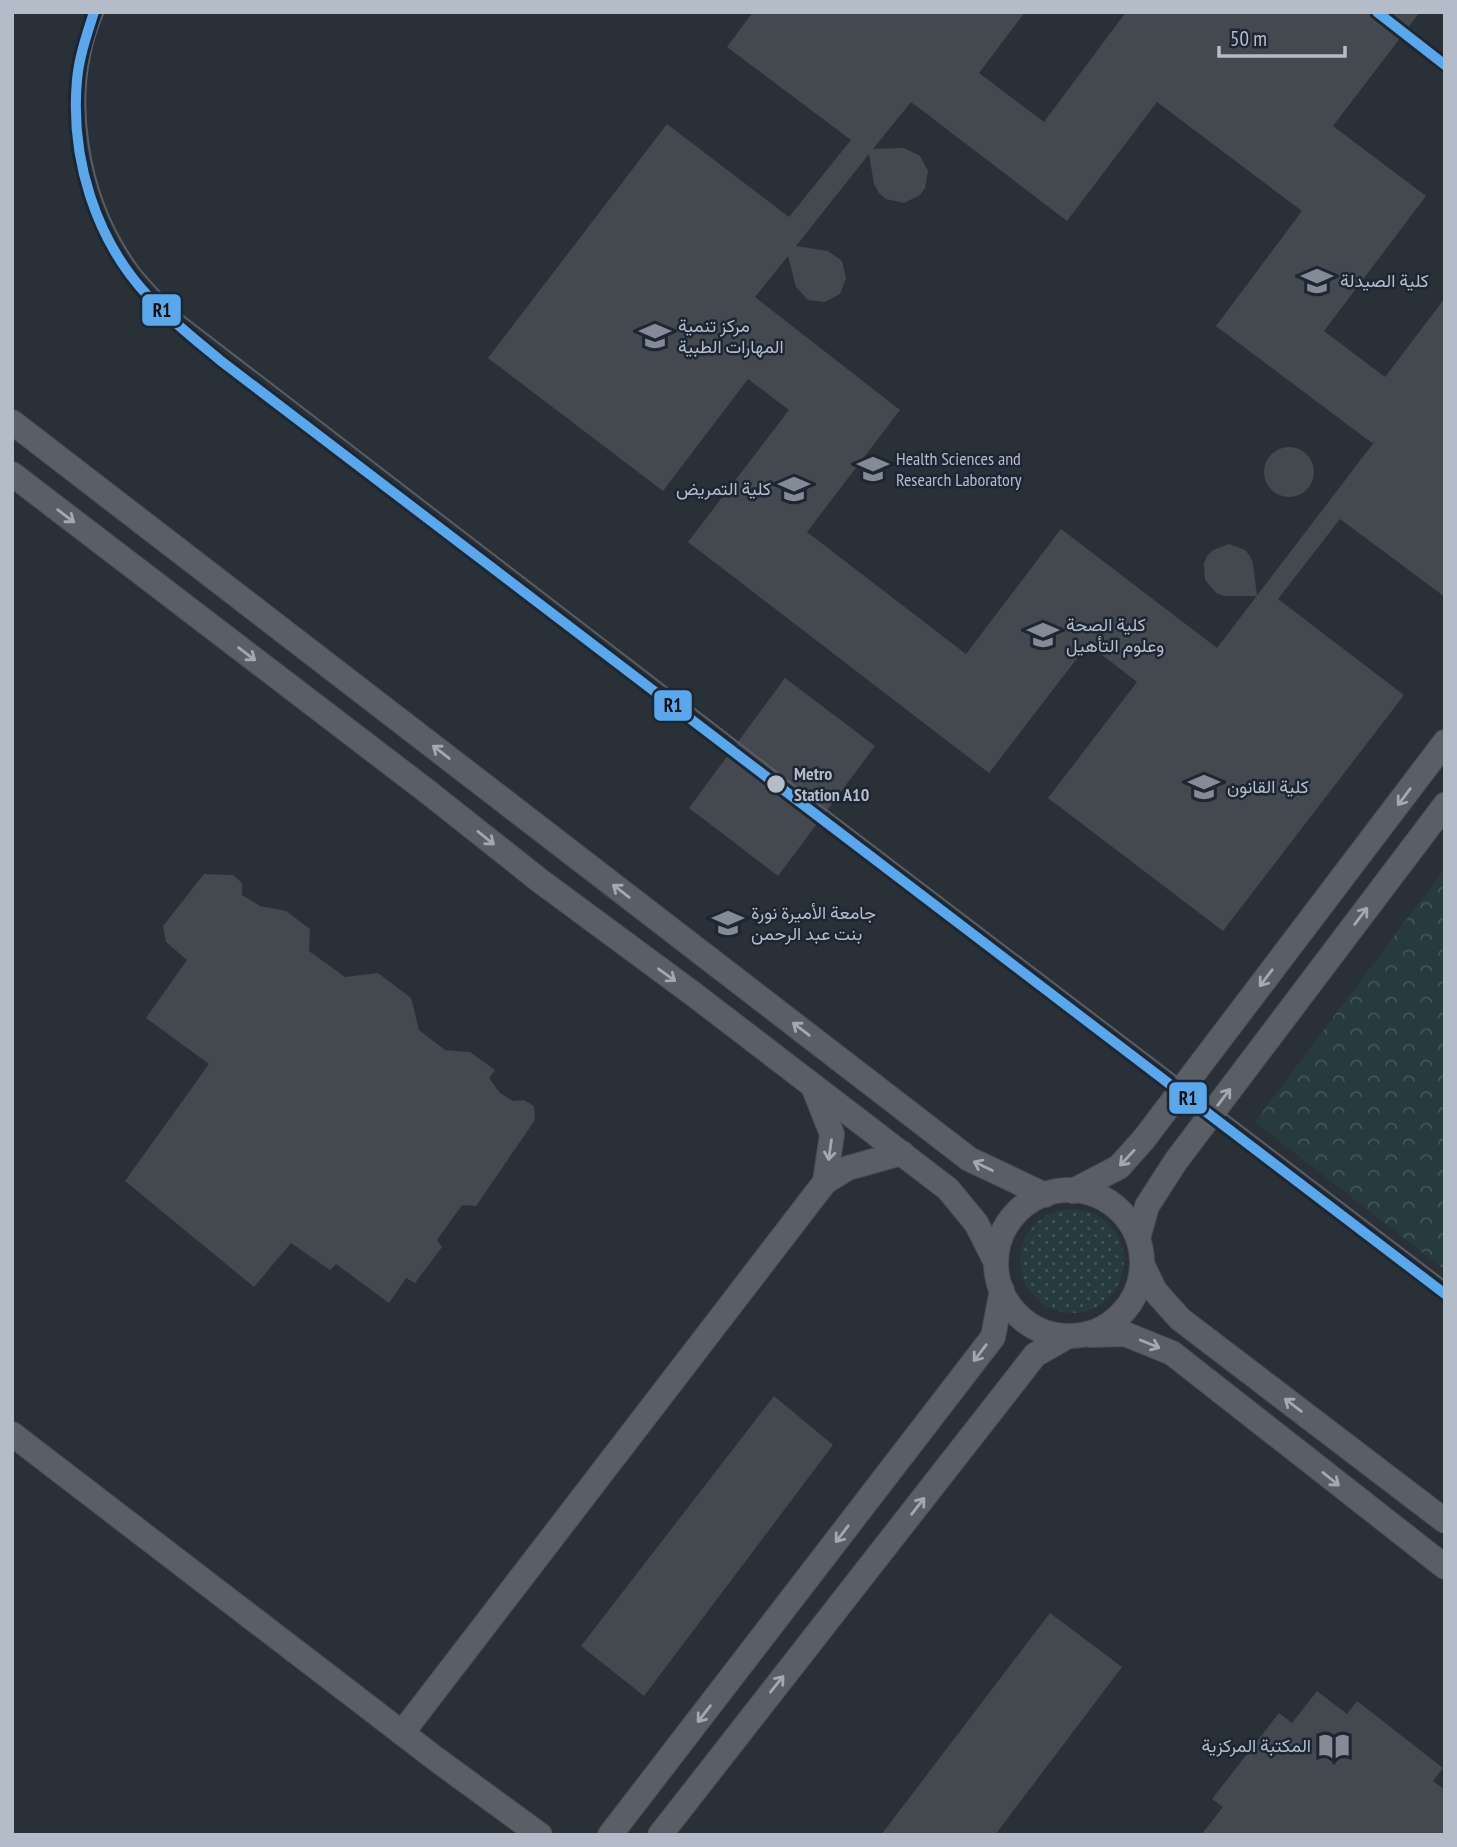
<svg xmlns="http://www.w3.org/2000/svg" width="1457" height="1847" viewBox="0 0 1457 1847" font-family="'PT Sans Narrow',Vazirmatn,sans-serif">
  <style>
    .grass { fill: url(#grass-dots) }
    .forest { fill: url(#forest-crowns) }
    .building { fill: #444950; fill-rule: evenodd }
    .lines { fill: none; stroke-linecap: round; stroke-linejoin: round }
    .minor-casing { stroke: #484c53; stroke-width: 26 }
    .minor { stroke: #5a5e66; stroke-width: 24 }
    .tram { stroke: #595d64; stroke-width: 2 }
    .rail-1-casing { stroke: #1d2633; stroke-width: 16 }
    .rail-1 { stroke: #5aa8eb; stroke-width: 10 }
    .oneway { stroke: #a2a9b5 }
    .stop-dot { fill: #b4bcc9; stroke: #1d2633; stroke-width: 2.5 }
    .labels { text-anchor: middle; stroke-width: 5; stroke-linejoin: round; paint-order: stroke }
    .poi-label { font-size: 18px; fill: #b4bcc9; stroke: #1d2633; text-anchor: start }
    .stop-label { font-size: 18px; font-weight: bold; fill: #b4bcc9; stroke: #1d2633; text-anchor: start }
    .line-badge { stroke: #1d2633; stroke-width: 2.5 }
    .pale-badge-label { font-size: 19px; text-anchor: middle; font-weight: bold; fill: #111 }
  </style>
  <defs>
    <pattern id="grass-dots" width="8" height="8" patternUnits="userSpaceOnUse" patternTransform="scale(1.75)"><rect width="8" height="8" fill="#273a3e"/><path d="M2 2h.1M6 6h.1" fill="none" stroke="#445559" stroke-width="1.8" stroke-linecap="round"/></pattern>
    <pattern id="forest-crowns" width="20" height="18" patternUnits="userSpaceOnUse" patternTransform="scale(1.75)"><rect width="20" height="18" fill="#273a3e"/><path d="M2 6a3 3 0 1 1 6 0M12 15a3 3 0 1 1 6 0" fill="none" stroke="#445559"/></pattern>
  </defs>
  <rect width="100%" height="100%" fill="#2a3038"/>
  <!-- grass -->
  <circle class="grass" cx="1072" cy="1261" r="52"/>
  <!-- forest -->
  <path class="forest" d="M 1445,868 L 1445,1270 L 1255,1122 Z"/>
  <!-- building -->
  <g class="building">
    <path d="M 753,12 L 1025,12 L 979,73 L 1044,122 L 1126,12 L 1420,12 L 1333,126 L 1426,196 L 1324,331 L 1385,377 L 1445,298 L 1445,597 L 1340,519 L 1278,599 L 1404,695 L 1223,931 L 1048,798 L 1137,682 L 1088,644 L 989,773 L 688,542 L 789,410 L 748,379 L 663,491 L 488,358 L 667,124 L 789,217 L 851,140 L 727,47 ZM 911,102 L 1067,221 L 1157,102 L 1302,211 L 1216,326 L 1372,443 L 1375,441 L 1217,648 L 1061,529 L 966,654 L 807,532 L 900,410 L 755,297 L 788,256 L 796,287 L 808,300 L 825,302 L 840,294 L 846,278 L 842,261 L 828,251 L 796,246 L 869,154 L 874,184 L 879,193 L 886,199 L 904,203 L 920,195 L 925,188 L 928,171 L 920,156 L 904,148 L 873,149 Z"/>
    <circle cx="1289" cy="472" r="25"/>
    <path d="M 1229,544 L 1245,550 L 1250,556 L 1253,564 L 1257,596 L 1224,596 L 1216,593 L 1205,580 L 1204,563 L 1207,556 L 1213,550 Z"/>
    <path d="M 785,678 L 875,746 L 778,876 L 689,808 Z"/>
    <path d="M 204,874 L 233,875 L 242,883 L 242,895 L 260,906 L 286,911 L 310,929 L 309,951 L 345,977 L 378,973 L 411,998 L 419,1030 L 445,1050 L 470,1052 L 495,1070 L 489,1078 L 500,1093 L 513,1101 L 524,1100 L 534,1106 L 535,1120 L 476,1206 L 462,1205 L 437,1240 L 442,1247 L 415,1283 L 406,1278 L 389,1303 L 336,1264 L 330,1270 L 291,1243 L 254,1287 L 125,1181 L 209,1064 L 146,1018 L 187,960 L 166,942 L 163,926 Z"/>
    <path d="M 774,1396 L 833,1445 L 644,1696 L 581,1646 Z"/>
    <path d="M 1050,1613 L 1122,1667 L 995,1835 L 881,1835 Z"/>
    <path d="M 1317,1691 L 1347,1714 L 1357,1701 L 1443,1768 L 1433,1781 L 1445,1790 L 1445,1835 L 1201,1835 L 1223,1807 L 1212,1799 L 1279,1713 L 1292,1723 Z"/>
  </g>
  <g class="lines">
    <defs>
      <g id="minor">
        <path d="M 12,422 L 969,1159 L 1045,1195"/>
        <path d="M 12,474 L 428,792 L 539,880 L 692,993 L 948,1189 L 976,1223 L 996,1262"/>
        <path d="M 813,1086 L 832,1134 L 825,1182 L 848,1168 L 902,1153"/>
        <circle cx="1069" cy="1263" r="73"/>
        <path d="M 1073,1191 L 1119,1167 L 1144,1139 L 1445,742"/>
        <path d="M 1138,1238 L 1147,1206 L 1176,1161 L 1445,805"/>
        <path d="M 1142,1264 L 1155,1291 L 1180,1319 L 1445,1521"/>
        <path d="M 1091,1335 L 1125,1334 L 1172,1353 L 1445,1567"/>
        <path d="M 12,1434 L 436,1759 L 540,1835"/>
        <path d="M 402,1733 L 825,1182"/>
        <path d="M 610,1835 L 993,1337 L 1002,1290"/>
        <path d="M 660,1835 L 1035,1355 L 1068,1336"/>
      </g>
    </defs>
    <!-- minor casing -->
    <use href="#minor" class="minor-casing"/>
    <!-- minor -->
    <use href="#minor" class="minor"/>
    <!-- tram -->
    <g class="tram">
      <path d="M 104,12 C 68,93 87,197 138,267 C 151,284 167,299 182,315 L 787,780 L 1445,1281"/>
      <path d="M 1377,12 L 1445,65"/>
    </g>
    <defs>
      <g id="rail-1">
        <path d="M 94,12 C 87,34 79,57 77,80 C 70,157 95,240 149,297 C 171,321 197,341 221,361 L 1445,1294"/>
        <path d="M 1377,12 L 1445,65"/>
      </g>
    </defs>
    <!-- rail-1 casing -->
    <use href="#rail-1" class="rail-1-casing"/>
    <!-- rail-1 -->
    <use href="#rail-1" class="rail-1"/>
  </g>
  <!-- one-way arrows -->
  <defs><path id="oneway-shaft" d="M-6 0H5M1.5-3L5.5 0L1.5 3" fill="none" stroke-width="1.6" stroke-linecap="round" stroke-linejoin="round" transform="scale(1.75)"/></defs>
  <g class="oneway">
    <use href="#oneway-shaft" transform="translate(66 516) rotate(37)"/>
    <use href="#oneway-shaft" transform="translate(247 654) rotate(37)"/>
    <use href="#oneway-shaft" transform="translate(441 752) rotate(-142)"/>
    <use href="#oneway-shaft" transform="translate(1404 797) rotate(127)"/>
    <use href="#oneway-shaft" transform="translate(486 838) rotate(39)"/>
    <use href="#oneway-shaft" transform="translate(621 891) rotate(-142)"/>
    <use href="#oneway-shaft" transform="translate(1361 916) rotate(-53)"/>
    <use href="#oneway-shaft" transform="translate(667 975) rotate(36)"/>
    <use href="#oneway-shaft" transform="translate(1266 978) rotate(127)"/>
    <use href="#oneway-shaft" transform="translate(801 1029) rotate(-142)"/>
    <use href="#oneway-shaft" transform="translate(1224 1097) rotate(-53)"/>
    <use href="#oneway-shaft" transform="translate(830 1150) rotate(98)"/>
    <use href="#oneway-shaft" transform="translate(1127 1158) rotate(133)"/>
    <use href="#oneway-shaft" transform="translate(983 1166) rotate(-154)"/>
    <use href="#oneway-shaft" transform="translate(1150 1344) rotate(22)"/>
    <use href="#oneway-shaft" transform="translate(980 1353) rotate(127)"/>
    <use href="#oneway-shaft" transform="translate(1293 1405) rotate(-143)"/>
    <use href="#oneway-shaft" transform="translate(1331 1479) rotate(39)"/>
    <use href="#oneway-shaft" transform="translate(918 1506) rotate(-52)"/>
    <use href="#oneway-shaft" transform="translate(842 1534) rotate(127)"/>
    <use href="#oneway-shaft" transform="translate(777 1684) rotate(-51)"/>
    <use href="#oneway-shaft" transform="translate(704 1714) rotate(128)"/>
  </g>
  <!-- icons -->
  <defs>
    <symbol id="university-bare" viewBox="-9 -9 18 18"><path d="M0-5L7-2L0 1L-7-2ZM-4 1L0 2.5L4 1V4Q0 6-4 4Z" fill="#848b96" stroke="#1d2633" stroke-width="2.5" paint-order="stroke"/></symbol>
    <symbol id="library-bare" viewBox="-9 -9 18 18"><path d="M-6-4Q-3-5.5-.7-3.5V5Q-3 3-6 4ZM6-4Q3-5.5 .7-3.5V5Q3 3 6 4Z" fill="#848b96" stroke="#1d2633" stroke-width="2.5" paint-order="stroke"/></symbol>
  </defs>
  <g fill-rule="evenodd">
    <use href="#university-bare" x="1295" y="259" width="44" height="44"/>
    <use href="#university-bare" x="633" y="314" width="44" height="44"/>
    <use href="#university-bare" x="851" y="447" width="44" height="44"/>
    <use href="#university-bare" x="772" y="467" width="44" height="44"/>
    <use href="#university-bare" x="1021" y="613" width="44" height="44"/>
    <use href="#university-bare" x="1182" y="765" width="44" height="44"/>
    <use href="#university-bare" x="706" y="901" width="44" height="44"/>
    <use href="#library-bare" x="1312" y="1724" width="44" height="44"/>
  </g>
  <!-- markers -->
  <circle class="stop-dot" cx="776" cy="784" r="10"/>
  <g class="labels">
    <!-- poi labels -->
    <g class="poi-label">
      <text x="1340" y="287">كلية الصيدلة</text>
      <text x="678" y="332">مركز تنمية<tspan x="678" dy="21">المهارات الطبية</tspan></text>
      <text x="896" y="465">Health Sciences and<tspan x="896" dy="21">Research Laboratory</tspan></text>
      <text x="771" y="495" text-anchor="end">كلية التمريض</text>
      <text x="1066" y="631">كلية الصحة<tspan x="1066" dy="21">وعلوم التأهيل</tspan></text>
      <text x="1227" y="793">كلية القانون</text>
      <text x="751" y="919">جامعة الأميرة نورة<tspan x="751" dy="21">بنت عبد الرحمن</tspan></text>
      <text x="1311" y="1752" text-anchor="end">المكتبة المركزية</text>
    </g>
    <!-- stop labels -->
    <g class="stop-label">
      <text x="794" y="780">Metro<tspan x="794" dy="21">Station A10</tspan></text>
    </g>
  </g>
  <g class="line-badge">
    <rect x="141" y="293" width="41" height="34" rx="7" fill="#5aa8eb"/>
    <rect x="653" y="689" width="40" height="33" rx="7" fill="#5aa8eb"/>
    <rect x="1168" y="1081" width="40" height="34" rx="7" fill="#5aa8eb"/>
  </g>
  <g class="pale-badge-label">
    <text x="162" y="317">R1</text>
    <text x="673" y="712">R1</text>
    <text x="1188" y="1105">R1</text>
  </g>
  <!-- border -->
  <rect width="1457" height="1847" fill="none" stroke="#b4bcc9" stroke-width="28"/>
  <!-- scale -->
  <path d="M1219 46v10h126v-10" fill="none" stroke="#b4bcc9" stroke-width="3.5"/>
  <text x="1230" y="46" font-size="21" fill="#b4bcc9" stroke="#1d2633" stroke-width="5" paint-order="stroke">50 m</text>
</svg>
